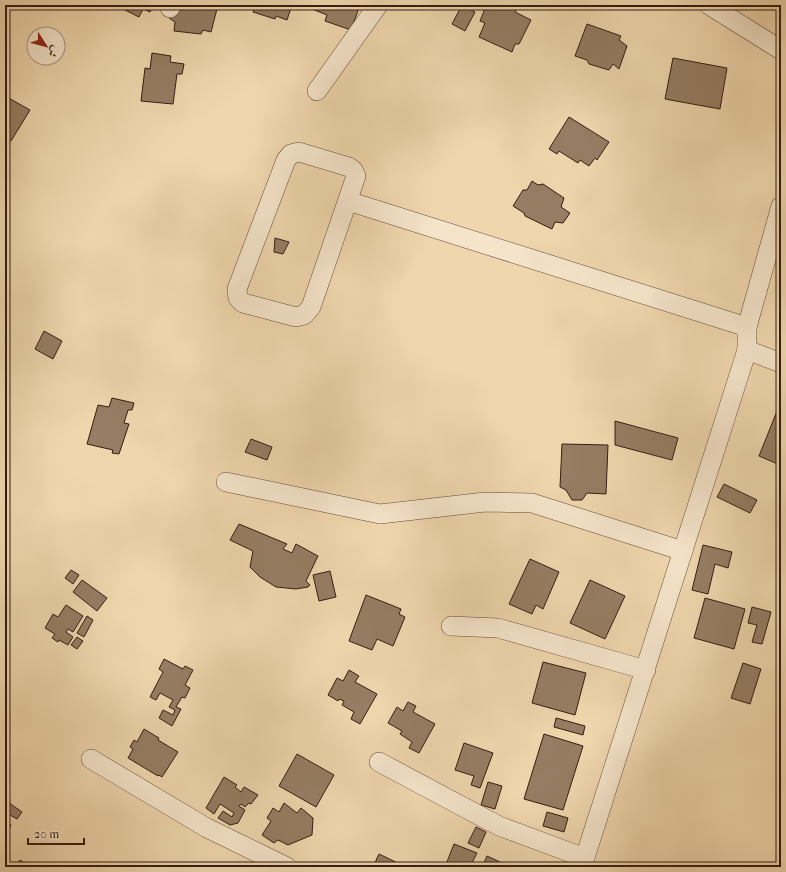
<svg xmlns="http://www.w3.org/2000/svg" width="786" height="872" viewBox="0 0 786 872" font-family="'IM FELL French Canon',Amiri,serif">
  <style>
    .building { fill: #967d63; stroke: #351c13 }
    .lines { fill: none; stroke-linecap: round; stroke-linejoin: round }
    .minor-casing { stroke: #644a3a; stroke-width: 20 }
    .minor { stroke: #f5e4ca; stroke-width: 19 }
  </style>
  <rect width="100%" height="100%" fill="#efd6ad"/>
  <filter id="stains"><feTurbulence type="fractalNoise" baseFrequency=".005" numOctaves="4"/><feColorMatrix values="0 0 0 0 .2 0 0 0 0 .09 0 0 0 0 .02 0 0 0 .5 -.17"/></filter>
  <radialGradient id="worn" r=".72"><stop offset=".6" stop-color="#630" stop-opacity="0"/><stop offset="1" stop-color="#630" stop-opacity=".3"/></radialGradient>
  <!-- building -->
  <g class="building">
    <path d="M 123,5 L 122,5 L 154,5 L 150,12 L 143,9 L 139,17 L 121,8 Z"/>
    <path d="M 172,5 L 218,5 L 211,32 L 203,30 L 201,34 L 174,31 L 175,22 L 169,18 Z"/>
    <path d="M 256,5 L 292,5 L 287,20 L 276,16 L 275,19 L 253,12 Z"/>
    <path d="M 313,5 L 360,5 L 351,30 L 325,21 L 327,15 L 312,9 Z"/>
    <path d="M 462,5 L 475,12 L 465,31 L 452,24 Z"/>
    <path d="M 488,5 L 519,5 L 515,12 L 531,20 L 519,44 L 515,44 L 512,52 L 479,37 L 485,23 L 480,21 L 486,6 Z"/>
    <path d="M 587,24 L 621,36 L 619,40 L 627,46 L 619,69 L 613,64 L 609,70 L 589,64 L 587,60 L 575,56 Z"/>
    <path d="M 152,53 L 171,56 L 170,62 L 184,64 L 182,74 L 177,74 L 173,104 L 141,101 L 145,68 L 150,69 Z"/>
    <path d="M 673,58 L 727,68 L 720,109 L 665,99 Z"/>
    <path d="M 5,96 L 30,110 L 11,141 L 5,138 Z"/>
    <path d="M 569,117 L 609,142 L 597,160 L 595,158 L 589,166 L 580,160 L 578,163 L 559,151 L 557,154 L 549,149 Z"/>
    <path d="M 532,181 L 538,185 L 543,184 L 564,198 L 561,207 L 570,213 L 563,223 L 555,222 L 552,229 L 525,216 L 524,213 L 513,206 L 523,190 L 527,190 Z"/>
    <path d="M 275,238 L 289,242 L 283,254 L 274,252 Z"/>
    <path d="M 44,331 L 62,341 L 53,359 L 35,349 Z"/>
    <path d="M 112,398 L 134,403 L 132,410 L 128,410 L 124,423 L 129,424 L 119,454 L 112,453 L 113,450 L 87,444 L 98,405 L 109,407 Z"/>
    <path d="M 779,406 L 781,407 L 780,465 L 759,456 Z"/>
    <path d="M 615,421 L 678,438 L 672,460 L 615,445 Z"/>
    <path d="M 251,439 L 272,447 L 267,460 L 245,452 Z"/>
    <path d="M 562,444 L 608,445 L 606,494 L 587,493 L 582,500 L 572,500 L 566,490 L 560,487 Z"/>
    <path d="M 724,484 L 757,500 L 750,513 L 717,497 Z"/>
    <path d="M 239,524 L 287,544 L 283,549 L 292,553 L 296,544 L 318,556 L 306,581 L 310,585 L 308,587 L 296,589 L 276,587 L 260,577 L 250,567 L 253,551 L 230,540 Z"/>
    <path d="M 703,545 L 732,552 L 728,568 L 715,564 L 708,594 L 692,590 Z"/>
    <path d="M 530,559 L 559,572 L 543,609 L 536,605 L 532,614 L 509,604 Z"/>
    <path d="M 71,570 L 79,575 L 73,584 L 65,578 Z"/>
    <path d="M 330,571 L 336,597 L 319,601 L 313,575 Z"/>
    <path d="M 82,580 L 107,598 L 97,611 L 73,592 Z"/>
    <path d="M 590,580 L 625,596 L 605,639 L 570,623 Z"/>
    <path d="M 366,595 L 401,609 L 399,614 L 405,617 L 393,646 L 377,639 L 372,650 L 349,641 Z"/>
    <path d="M 705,598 L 745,609 L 734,649 L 694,638 Z"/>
    <path d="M 66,605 L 83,616 L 73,632 L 68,629 L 66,632 L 73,637 L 68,645 L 59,640 L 58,642 L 52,638 L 55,634 L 45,628 L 53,614 L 58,617 Z"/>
    <path d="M 752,607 L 771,612 L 762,644 L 752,642 L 757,625 L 748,623 Z"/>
    <path d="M 87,616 L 93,620 L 84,637 L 77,633 Z"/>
    <path d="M 77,637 L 83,641 L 77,649 L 71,645 Z"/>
    <path d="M 164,659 L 183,669 L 185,666 L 193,670 L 185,685 L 190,688 L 185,698 L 182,697 L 176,707 L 181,709 L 172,726 L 159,718 L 163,710 L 173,715 L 175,710 L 169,707 L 173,700 L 160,693 L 156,700 L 150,697 L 163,672 L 159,669 Z"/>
    <path d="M 543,662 L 586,673 L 575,715 L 532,703 Z"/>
    <path d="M 743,663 L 761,669 L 750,704 L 731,698 Z"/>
    <path d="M 349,670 L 359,676 L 355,682 L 377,694 L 360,724 L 351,719 L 354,712 L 342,705 L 344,701 L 339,699 L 338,701 L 328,695 L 337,678 L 343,681 Z"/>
    <path d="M 408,702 L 416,706 L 413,712 L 435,724 L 419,753 L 409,748 L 412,742 L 400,734 L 402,731 L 388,723 L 397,707 L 403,711 Z"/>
    <path d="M 556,718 L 585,726 L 583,735 L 554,727 Z"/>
    <path d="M 144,729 L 159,738 L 158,740 L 178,752 L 162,777 L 159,775 L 158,776 L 128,758 L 133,749 L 130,747 L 134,740 L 137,742 Z"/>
    <path d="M 544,734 L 583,746 L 563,810 L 524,799 Z"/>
    <path d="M 464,743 L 493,753 L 480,788 L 471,785 L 474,776 L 455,770 Z"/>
    <path d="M 297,754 L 334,775 L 316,807 L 279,786 Z"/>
    <path d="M 224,777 L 237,785 L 235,787 L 241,792 L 244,787 L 258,795 L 251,804 L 249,803 L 245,807 L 241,804 L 239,806 L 245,810 L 238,823 L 230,825 L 218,818 L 223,811 L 232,817 L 234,813 L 220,804 L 214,814 L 206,808 Z"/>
    <path d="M 488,782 L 502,786 L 495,809 L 481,805 Z"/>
    <path d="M 5,800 L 22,812 L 17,819 L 10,815 L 5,816 Z"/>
    <path d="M 284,803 L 297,813 L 301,808 L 313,818 L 312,835 L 288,845 L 278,840 L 274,843 L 262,835 L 271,821 L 267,818 L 273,808 L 279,812 Z"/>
    <path d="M 547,812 L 568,818 L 564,832 L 543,826 Z"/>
    <path d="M 5,821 L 11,825 L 5,834 Z"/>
    <path d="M 476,827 L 486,832 L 479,848 L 468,843 Z"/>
    <path d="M 454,844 L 477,853 L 470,867 L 445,867 Z"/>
    <path d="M 379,854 L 406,867 L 373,867 Z"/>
    <path d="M 487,856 L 500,862 L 497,867 L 482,867 Z"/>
    <path d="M 20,860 L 31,867 L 15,867 Z"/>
  </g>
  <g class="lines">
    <defs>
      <g id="minor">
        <path d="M 709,5 L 781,50"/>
        <path d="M 170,8 L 171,5"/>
        <path d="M 317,91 L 378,5"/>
        <path d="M 299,152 L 349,167 L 353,170 L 356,176 L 311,307 L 304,315 L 296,317 L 243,303 L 238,298 L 237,289 L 286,160 L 291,154 Z"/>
        <path d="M 348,201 L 747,327"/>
        <path d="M 747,350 L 781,363"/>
        <path d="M 226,482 L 380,514 L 485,502 L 532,503 L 683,551"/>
        <path d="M 451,626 L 498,628 L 646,670"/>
        <path d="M 91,759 L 207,828 L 287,867"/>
        <path d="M 379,762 L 499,826 L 585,858"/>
        <path d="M 582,867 L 747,350 L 747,327 L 781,206"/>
      </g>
    </defs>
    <!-- minor casing -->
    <use href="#minor" class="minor-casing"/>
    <!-- minor -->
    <use href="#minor" class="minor"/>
  </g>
  <!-- margin -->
  <rect width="786" height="872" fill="none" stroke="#efd6ad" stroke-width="20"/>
  <rect x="6" y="6" width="774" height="860" fill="none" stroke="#351c13" stroke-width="2"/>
  <rect x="10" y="10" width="766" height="852" fill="none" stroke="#351c13"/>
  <!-- north arrow -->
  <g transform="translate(46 46) rotate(126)"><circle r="19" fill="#f5e4ca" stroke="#a89481"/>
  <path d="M0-3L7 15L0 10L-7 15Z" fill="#8f2418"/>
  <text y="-6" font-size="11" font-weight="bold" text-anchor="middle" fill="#351c13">ش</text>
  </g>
  <!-- scale -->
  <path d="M28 838v6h56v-6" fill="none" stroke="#351c13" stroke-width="2"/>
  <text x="34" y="838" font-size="12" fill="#351c13" stroke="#f5e4ca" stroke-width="3" paint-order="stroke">20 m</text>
  <rect width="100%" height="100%" filter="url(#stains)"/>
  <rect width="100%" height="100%" fill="url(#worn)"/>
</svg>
